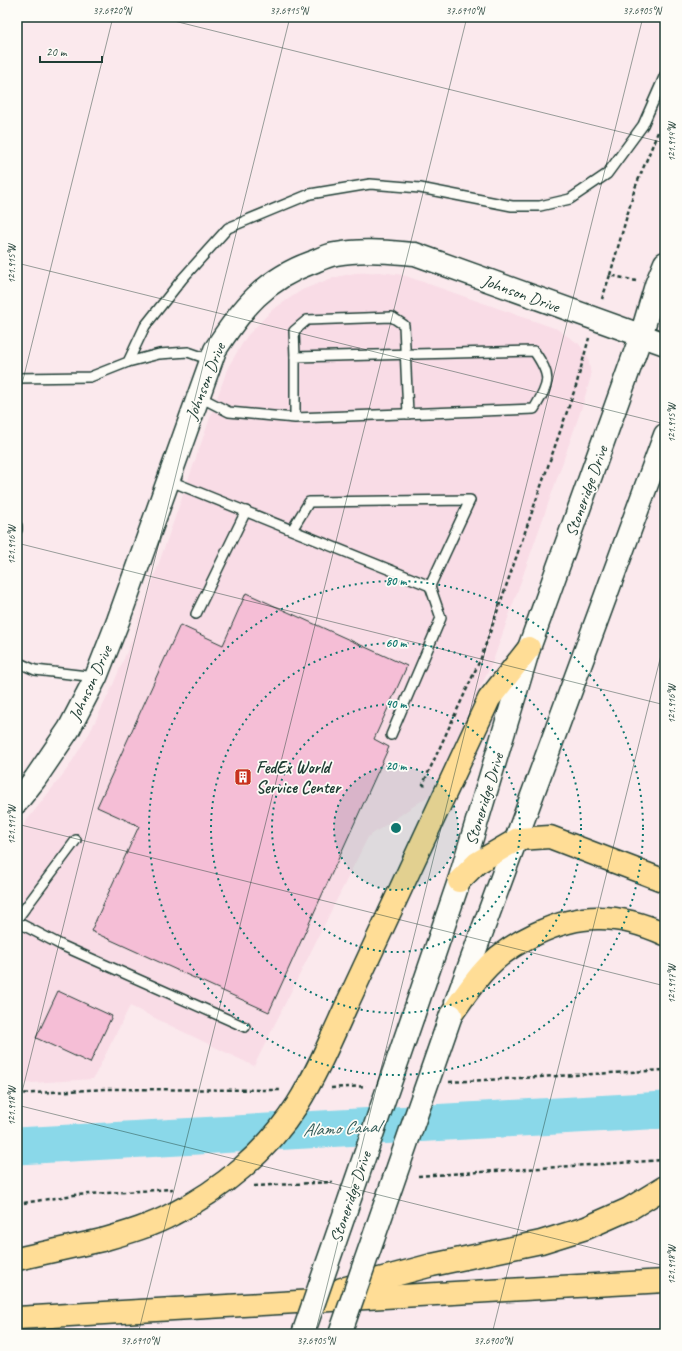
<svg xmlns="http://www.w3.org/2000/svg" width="682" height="1351" viewBox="0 0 682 1351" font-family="Caveat,sans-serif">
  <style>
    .built { fill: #f9dce6 }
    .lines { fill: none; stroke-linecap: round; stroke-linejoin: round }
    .river { stroke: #8ad8e9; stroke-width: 37 }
    .building { fill: #f5bed6; stroke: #1f3d34 }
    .service-casing { stroke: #1f3d34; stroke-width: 12 }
    .tertiary-casing { stroke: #1f3d34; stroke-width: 25 }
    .secondary-casing { stroke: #1f3d34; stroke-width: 25 }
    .motorway-casing { stroke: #1f3d34; stroke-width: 25 }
    .path { stroke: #1f3d34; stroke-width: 2.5; stroke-dasharray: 4 3; stroke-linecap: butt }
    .service { stroke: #fdfcf7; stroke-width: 9 }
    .tertiary { stroke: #fdfcf7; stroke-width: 22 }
    .secondary { stroke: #fdfcf7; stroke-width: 22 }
    .motorway { stroke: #ffdd96; stroke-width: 22 }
    .secondary-bridge-casing { stroke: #1f3d34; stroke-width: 25; stroke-linecap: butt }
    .motorway-bridge-casing { stroke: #1f3d34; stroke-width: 25; stroke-linecap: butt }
    .secondary-bridge { stroke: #fdfcf7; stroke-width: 22 }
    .motorway-bridge { stroke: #ffdd96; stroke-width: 22 }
    .ticks { fill: none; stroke: #1f3d34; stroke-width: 1; stroke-opacity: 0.45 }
    .ring { fill: none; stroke: #0f766e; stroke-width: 2; stroke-dasharray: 2 4 }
    .labels { text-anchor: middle; stroke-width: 3.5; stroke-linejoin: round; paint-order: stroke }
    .street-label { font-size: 17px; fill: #1f3d34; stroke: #fdfcf7 }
    .poi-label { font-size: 17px; font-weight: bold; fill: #1f3d34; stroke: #fdfcf7; text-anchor: start }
    .water-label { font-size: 18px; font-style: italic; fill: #345c58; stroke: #fdfcf7 }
    .centre { fill: #0f766e; stroke: #fdfcf7; stroke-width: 2 }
    .ring-label { font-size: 12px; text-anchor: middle; font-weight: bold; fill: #0f766e; stroke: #fdfcf7; stroke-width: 3.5; stroke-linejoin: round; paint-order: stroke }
    .neatline { fill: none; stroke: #1f3d34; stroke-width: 1.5 }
    .ticks-label { font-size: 10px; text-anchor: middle; fill: #1f3d34 }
  </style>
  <rect width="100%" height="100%" fill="#fbe9ed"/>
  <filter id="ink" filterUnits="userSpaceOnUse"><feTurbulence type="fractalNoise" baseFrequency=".025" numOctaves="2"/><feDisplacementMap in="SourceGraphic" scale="8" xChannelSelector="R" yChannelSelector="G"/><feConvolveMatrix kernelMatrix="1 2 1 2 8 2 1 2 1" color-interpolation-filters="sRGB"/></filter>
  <g filter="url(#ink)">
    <!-- built -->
    <path class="built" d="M 380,272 L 403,275 L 557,329 L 579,344 L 588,357 L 591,376 L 581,410 L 493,661 L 430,795 L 368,837 L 254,1066 L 130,1006 L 93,1079 L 17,1084 L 17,833 L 68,768 L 90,732 L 112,687 L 131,642 L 228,367 L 247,336 L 272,310 L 302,290 L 332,278 L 355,273 Z"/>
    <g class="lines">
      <!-- river -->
      <path class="river" d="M 17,1146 L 665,1110"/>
    </g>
    <!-- building -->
    <g class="building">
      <path d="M 246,593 L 407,666 L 374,739 L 389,747 L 269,1012 L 91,931 L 139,826 L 97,807 L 180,625 L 223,645 Z"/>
      <path d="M 58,991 L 112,1016 L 90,1063 L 36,1038 Z"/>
    </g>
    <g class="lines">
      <defs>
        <g id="service">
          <path d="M 295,357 L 294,331 L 307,320 L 392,317 L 404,325 L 408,414"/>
          <path d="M 128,362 L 159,354 L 188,352 L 211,360"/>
          <path d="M 17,378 L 90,377 L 128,362 L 145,326 L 183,278 L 228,228 L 310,194 L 370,184 L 420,188 L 512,206 L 540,206 L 570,199 L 607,174 L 643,125 L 665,75"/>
          <path d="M 198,396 L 229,412 L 295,418 L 534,409 C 550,382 552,377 534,351 L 295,357 L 295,418"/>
          <path d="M 168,480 L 430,586 L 470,500 L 309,502 L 292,530"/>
          <path d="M 17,526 L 17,530"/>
          <path d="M 196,614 L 246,511"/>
          <path d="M 17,662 L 35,670 L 96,677"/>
          <path d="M 391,735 L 441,618 L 430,586"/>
          <path d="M 17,919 L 76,840"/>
          <path d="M 17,922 L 63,946 L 245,1027"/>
        </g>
        <path id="tertiary" d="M 17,802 L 35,779 L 69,729 L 96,677 L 118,621 L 215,350 C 242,308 265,279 313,262 C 320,259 328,255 336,254 C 362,249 389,252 415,254 L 665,344"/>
        <g id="secondary">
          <path d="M 456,1002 L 665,435"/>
          <path d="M 413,1016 L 459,881 L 529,648 L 641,336 L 656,285 L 665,263"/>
        </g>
        <g id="motorway">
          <path d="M 459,881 L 477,863 L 518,839 L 550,837 L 665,881"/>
          <path d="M 348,1002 L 489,699 L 529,648"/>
          <path d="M 451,1015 C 461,1001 471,986 482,973 C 507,943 561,917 600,918 C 623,918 645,925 665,934"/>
          <path d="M 17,1259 L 102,1240"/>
          <path d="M 342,1289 L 432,1265 L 541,1242 L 586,1228 L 629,1209 L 665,1187"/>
          <path d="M 17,1318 L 665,1281"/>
        </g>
      </defs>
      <!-- service casing -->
      <use href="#service" class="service-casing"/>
      <!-- tertiary casing -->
      <use href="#tertiary" class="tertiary-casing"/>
      <!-- secondary casing -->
      <use href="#secondary" class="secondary-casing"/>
      <!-- motorway casing -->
      <use href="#motorway" class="motorway-casing"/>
      <!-- path -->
      <g class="path">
        <path d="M 610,275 L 635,188 L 658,132"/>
        <path d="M 602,299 L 610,275 L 636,281"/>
        <path d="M 425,786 L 423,784 L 481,658 L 576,386 L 589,338"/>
        <path d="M 449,1082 L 665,1070"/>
        <path d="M 331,1088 L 366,1086"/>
        <path d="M 17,1094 L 105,1089 L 280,1090"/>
        <path d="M 418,1176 L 665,1160"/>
        <path d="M 254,1186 L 333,1182"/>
        <path d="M 17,1204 L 74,1195 L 173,1189"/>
      </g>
      <!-- service -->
      <use href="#service" class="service"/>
      <!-- tertiary -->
      <use href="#tertiary" class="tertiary"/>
      <!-- secondary -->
      <use href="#secondary" class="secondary"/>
      <!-- motorway -->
      <use href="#motorway" class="motorway"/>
      <defs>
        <g id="secondary-bridge">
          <path d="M 303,1334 L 413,1016"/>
          <path d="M 340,1334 L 451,1015"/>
        </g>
        <path id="motorway-bridge" d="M 102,1240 C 126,1233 151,1226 173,1214 C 221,1190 267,1152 297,1105 C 317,1073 332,1037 348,1002"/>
      </defs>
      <!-- secondary-bridge casing -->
      <use href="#secondary-bridge" class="secondary-bridge-casing"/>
      <!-- motorway-bridge casing -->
      <use href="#motorway-bridge" class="motorway-bridge-casing"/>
      <!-- secondary-bridge -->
      <use href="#secondary-bridge" class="secondary-bridge"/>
      <!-- motorway-bridge -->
      <use href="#motorway-bridge" class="motorway-bridge"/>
    </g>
  </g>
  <!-- ticks -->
  <path class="ticks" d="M 158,17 L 665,143M 17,263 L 665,424M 17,404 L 113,17M 17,543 L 665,705M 17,824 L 665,986M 17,1105 L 665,1266M 17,1112 L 290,17M 138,1334 L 467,17M 315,1334 L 643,17M 492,1334 L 665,639"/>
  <!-- distance rings -->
  <circle cx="396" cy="828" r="62" fill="#0f766e" fill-opacity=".12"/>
  <g class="ring">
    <circle cx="396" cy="828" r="62"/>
    <circle cx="396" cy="828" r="124"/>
    <circle cx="396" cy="828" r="185"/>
    <circle cx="396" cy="828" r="247"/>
  </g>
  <!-- icons -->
  <defs>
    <symbol id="building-square" viewBox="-11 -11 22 22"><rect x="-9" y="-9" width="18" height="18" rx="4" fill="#c8321e" stroke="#fdfcf7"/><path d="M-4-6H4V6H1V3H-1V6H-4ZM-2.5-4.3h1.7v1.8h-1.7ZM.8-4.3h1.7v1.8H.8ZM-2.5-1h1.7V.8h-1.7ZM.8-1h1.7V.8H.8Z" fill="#fff"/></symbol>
  </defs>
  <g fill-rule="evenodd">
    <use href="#building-square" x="233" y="767" width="20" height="20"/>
  </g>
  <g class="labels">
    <!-- street labels -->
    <g class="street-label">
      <text transform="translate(521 293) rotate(20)" y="6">Johnson Drive</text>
      <text transform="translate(205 381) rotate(-68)" y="6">Johnson Drive</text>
      <text transform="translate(586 491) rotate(-70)" y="6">Stoneridge Drive</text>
      <text transform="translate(90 683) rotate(-65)" y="6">Johnson Drive</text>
      <text transform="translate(484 799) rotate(-73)" y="6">Stoneridge Drive</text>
      <text transform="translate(350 1197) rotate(-71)" y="6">Stoneridge Drive</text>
    </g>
    <!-- poi labels -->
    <g class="poi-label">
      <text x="256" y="773">FedEx World<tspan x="256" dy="20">Service Center</tspan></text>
    </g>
    <!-- water labels -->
    <g class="water-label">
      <text transform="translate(341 1128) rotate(-3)" y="6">Alamo Canal</text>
    </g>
  </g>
  <circle cx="396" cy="828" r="6" class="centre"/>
  <g class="ring-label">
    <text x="396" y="585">80 m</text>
    <text x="396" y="647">60 m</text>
    <text x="396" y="708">40 m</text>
    <text x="396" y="770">20 m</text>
  </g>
  <!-- margin -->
  <rect width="682" height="1351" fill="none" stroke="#fdfcf7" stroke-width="44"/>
  <!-- scale -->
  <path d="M40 56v6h62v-6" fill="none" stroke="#1f3d34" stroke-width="2"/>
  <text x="46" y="56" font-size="12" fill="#1f3d34" stroke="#fdfcf7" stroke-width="3" paint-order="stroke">20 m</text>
  <rect x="22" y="22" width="638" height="1307" class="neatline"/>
  <g class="ticks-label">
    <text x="112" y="14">37.6920°N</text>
    <text x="289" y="14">37.6915°N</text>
    <text x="465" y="14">37.6910°N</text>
    <text x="642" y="14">37.6905°N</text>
    <text transform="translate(671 142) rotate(-90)" y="4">121.914°W</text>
    <text transform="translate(11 264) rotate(-90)" y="4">121.915°W</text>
    <text transform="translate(671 423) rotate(-90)" y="4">121.915°W</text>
    <text transform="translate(11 545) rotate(-90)" y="4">121.916°W</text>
    <text transform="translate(671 704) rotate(-90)" y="4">121.916°W</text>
    <text transform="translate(11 825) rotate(-90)" y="4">121.917°W</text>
    <text transform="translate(671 984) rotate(-90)" y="4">121.917°W</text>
    <text transform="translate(11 1106) rotate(-90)" y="4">121.918°W</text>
    <text transform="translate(671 1265) rotate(-90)" y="4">121.918°W</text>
    <text x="140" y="1344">37.6910°N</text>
    <text x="316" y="1344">37.6905°N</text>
    <text x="493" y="1344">37.6900°N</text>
  </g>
</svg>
